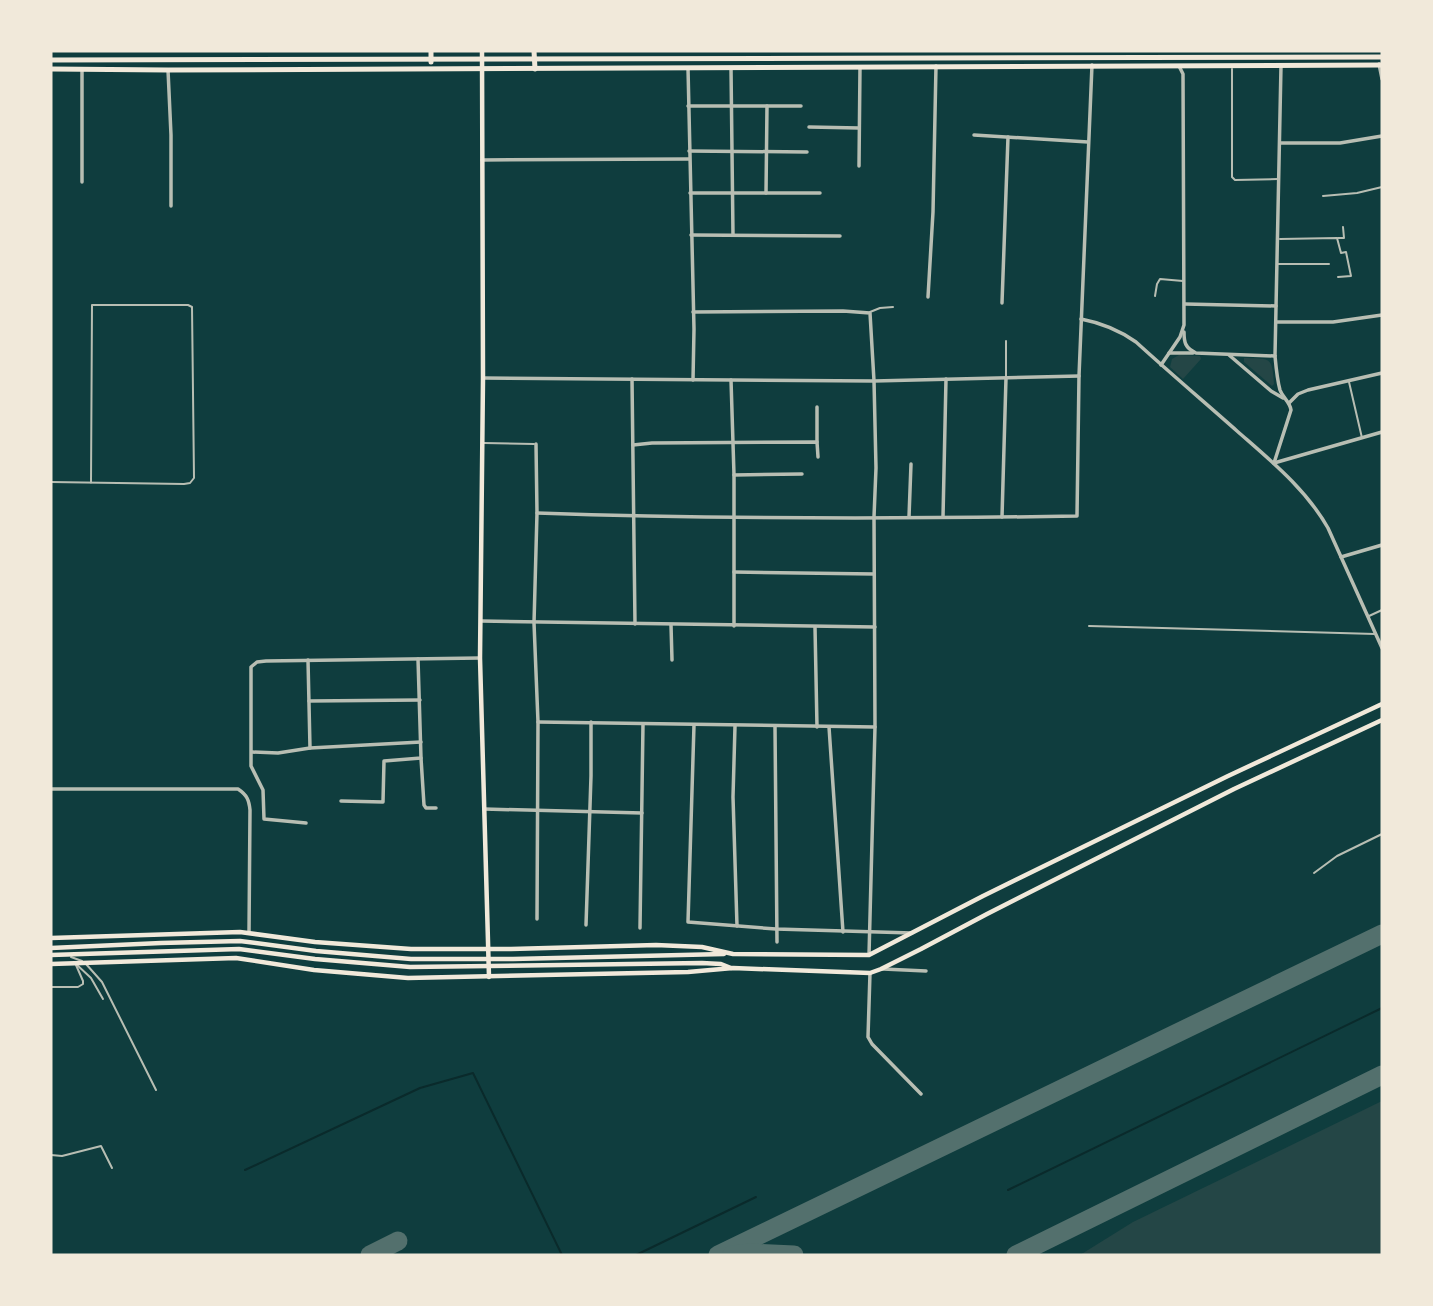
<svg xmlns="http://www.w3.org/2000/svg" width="1433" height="1306" viewBox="0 0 1433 1306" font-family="'Roboto Condensed',sans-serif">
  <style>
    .green { fill: #244646 }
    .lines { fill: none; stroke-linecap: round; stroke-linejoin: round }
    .stream { stroke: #0a2a2b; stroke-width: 2 }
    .taxiway { stroke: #53706d; stroke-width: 19 }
    .service { stroke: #b8beb3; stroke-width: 2 }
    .minor { stroke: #b8beb3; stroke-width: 3.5 }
    .secondary { stroke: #f1e9da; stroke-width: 4.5 }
    .primary { stroke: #f1e9da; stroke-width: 5 }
  </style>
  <rect width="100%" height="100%" fill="#0f3d3e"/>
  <!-- green -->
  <g class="green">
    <path d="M 1179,355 L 1200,356 L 1201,359 L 1183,379 L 1170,367 L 1172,359 Z"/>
    <path d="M 1244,358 C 1271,359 1272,356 1274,384 L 1272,386 L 1244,362 Z"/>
    <path d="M 1382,1101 L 1382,1255 L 1080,1255 L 1133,1222 Z"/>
  </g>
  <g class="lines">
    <!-- stream -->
    <g class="stream">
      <path d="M 245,1170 L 420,1088 L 473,1073 L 562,1255"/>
      <path d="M 1008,1190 L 1382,1008"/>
      <path d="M 636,1255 L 756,1197"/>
    </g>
    <!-- taxiway -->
    <g class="taxiway">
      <path d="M 370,1255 L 398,1241"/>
      <path d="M 718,1255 L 1382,934"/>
      <path d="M 732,1255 L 750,1253 L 794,1255"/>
      <path d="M 1016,1255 L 1382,1075"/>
    </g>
    <!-- service -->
    <g class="service">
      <path d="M 1232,69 L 1232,177 L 1235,180 L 1278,179"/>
      <path d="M 1323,196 L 1357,193 L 1382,187"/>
      <path d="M 1338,238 L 1344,238 L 1343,227"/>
      <path d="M 1280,239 L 1337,238 L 1341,253 L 1346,252 L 1351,276 L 1338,277"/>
      <path d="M 1277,264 L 1329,264"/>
      <path d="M 1155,296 L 1157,284 L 1160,279 L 1183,281"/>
      <path d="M 870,312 L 880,308 L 893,307"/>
      <path d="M 1006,341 L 1006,376"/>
      <path d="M 1349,382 L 1362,438"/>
      <path d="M 484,443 L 534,444"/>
      <path d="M 51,482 L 184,484 L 190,483 L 194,478 L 192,307 L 188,305 L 92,305 L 91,483"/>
      <path d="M 1369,616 L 1382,610"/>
      <path d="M 1089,626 L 1375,634"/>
      <path d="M 1314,873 L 1337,856 L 1382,834"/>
      <path d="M 71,957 L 82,961"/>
      <path d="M 76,964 L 91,978 L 103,999"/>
      <path d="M 86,964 L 102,982 L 156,1090"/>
      <path d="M 51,987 L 78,987 L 83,984 L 83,981 L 76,965"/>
      <path d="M 51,1155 L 62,1156 L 101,1146 L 112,1168"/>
    </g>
    <!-- minor -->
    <g class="minor">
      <path d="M 1379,64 L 1382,79"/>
      <path d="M 688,68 L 694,329 L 693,380"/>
      <path d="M 731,68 L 733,235"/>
      <path d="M 168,70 L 171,135 L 171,206"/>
      <path d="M 688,106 L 801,106"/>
      <path d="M 809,127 L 859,128"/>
      <path d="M 974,135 L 1088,142"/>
      <path d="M 1280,143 L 1340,143 L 1382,136"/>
      <path d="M 689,151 L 807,152"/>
      <path d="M 482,160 L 689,159"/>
      <path d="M 859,166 L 860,67"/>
      <path d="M 82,182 L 82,69"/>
      <path d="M 690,193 L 820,193"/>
      <path d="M 766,193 L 767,106"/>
      <path d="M 691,235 L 840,236"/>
      <path d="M 928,297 L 933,212 L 936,66"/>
      <path d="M 1002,303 L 1008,137"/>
      <path d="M 1185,304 L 1276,306"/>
      <path d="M 693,312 L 843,311 L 870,313 L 874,381 L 876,468 L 874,517 L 875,727 L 869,955"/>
      <path d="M 1081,319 C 1102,323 1119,330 1136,342 C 1169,372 1203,401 1237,431 C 1270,460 1306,489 1328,528 L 1382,648"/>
      <path d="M 1276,322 L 1333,322 L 1382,315"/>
      <path d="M 1184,332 C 1184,342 1185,348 1196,353 L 1275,356"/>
      <path d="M 1169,353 L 1193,353"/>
      <path d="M 1229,355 L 1271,391 L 1283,398"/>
      <path d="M 1161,365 L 1180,337 L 1184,325 L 1183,74 L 1179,66"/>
      <path d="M 483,378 L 874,381 L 1079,376"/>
      <path d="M 632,379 L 635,624"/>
      <path d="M 731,380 L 734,475 L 734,626"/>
      <path d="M 1289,403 L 1298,394 L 1308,390 L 1382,373"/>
      <path d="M 817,407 L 817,442"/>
      <path d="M 536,444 L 537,513 L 534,623 L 538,722 L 537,919"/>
      <path d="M 633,445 L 652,443 L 817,442 L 818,457"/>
      <path d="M 1274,463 L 1291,410 C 1290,402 1283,398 1280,390 C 1277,379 1276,367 1275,356 L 1281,66"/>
      <path d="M 1274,463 L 1382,432"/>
      <path d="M 734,475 L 802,474"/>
      <path d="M 537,513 C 717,519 897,519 1077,516 L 1079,376 L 1092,65"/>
      <path d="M 909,517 L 911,464"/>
      <path d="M 943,517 L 946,379"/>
      <path d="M 1002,517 L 1006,378"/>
      <path d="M 1341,557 L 1382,545"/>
      <path d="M 734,572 L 874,574"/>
      <path d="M 481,621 L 875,627"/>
      <path d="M 671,625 L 672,660"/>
      <path d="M 815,627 L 817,727"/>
      <path d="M 308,660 L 310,748"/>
      <path d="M 309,701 L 420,700"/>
      <path d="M 538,722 L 875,727"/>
      <path d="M 694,725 L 688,922 L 776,929 L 912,933"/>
      <path d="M 735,726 L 733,797 L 737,926"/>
      <path d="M 775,727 L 777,942"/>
      <path d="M 829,727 L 843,932"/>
      <path d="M 252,752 L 278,753 L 310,748 L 421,742"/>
      <path d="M 421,758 L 424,805 L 426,808 L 436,808"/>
      <path d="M 51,789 L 238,789 C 247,795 249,800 250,810 L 249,933"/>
      <path d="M 341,801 L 383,802 L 384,761 L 421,758 L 418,659"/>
      <path d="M 484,809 L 642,813"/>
      <path d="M 306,823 L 264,819 L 263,790 L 251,766 L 251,667 L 257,662 L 266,661 L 480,658"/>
      <path d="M 586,925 L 591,776 L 591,722"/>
      <path d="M 640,928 L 643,724"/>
      <path d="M 883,969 L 926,971"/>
      <path d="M 870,973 L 868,1037 L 872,1044 L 921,1094"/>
    </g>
    <!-- secondary -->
    <g class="secondary">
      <path d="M 482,51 L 483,378 L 480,658 L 489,977"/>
      <path d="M 51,938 L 240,932 L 315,942 L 411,949 L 511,949 L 656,945 L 702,947 L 733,954 L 869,955 L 983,896 L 1228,776 L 1382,704"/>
      <path d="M 51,948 L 161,943 L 240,941 L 316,951 L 411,959 L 513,959 L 724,954"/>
      <path d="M 51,955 L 239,949 L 315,959 L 410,967 L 702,963 L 721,964 L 731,968"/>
      <path d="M 51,964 L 236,958 L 314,970 L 408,978 L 688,972 L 733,968 L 870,973 L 881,969 L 921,949 L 987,914 L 1234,789 L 1382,720"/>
    </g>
    <!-- primary -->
    <g class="primary">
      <path d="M 431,51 L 431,62"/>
      <path d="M 534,51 L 535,69"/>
      <path d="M 51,60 L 1382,57"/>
      <path d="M 51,69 L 168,70 L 1382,65"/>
    </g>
  </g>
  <!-- border -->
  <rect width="1433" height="1306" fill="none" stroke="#f1e9da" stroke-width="105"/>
</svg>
